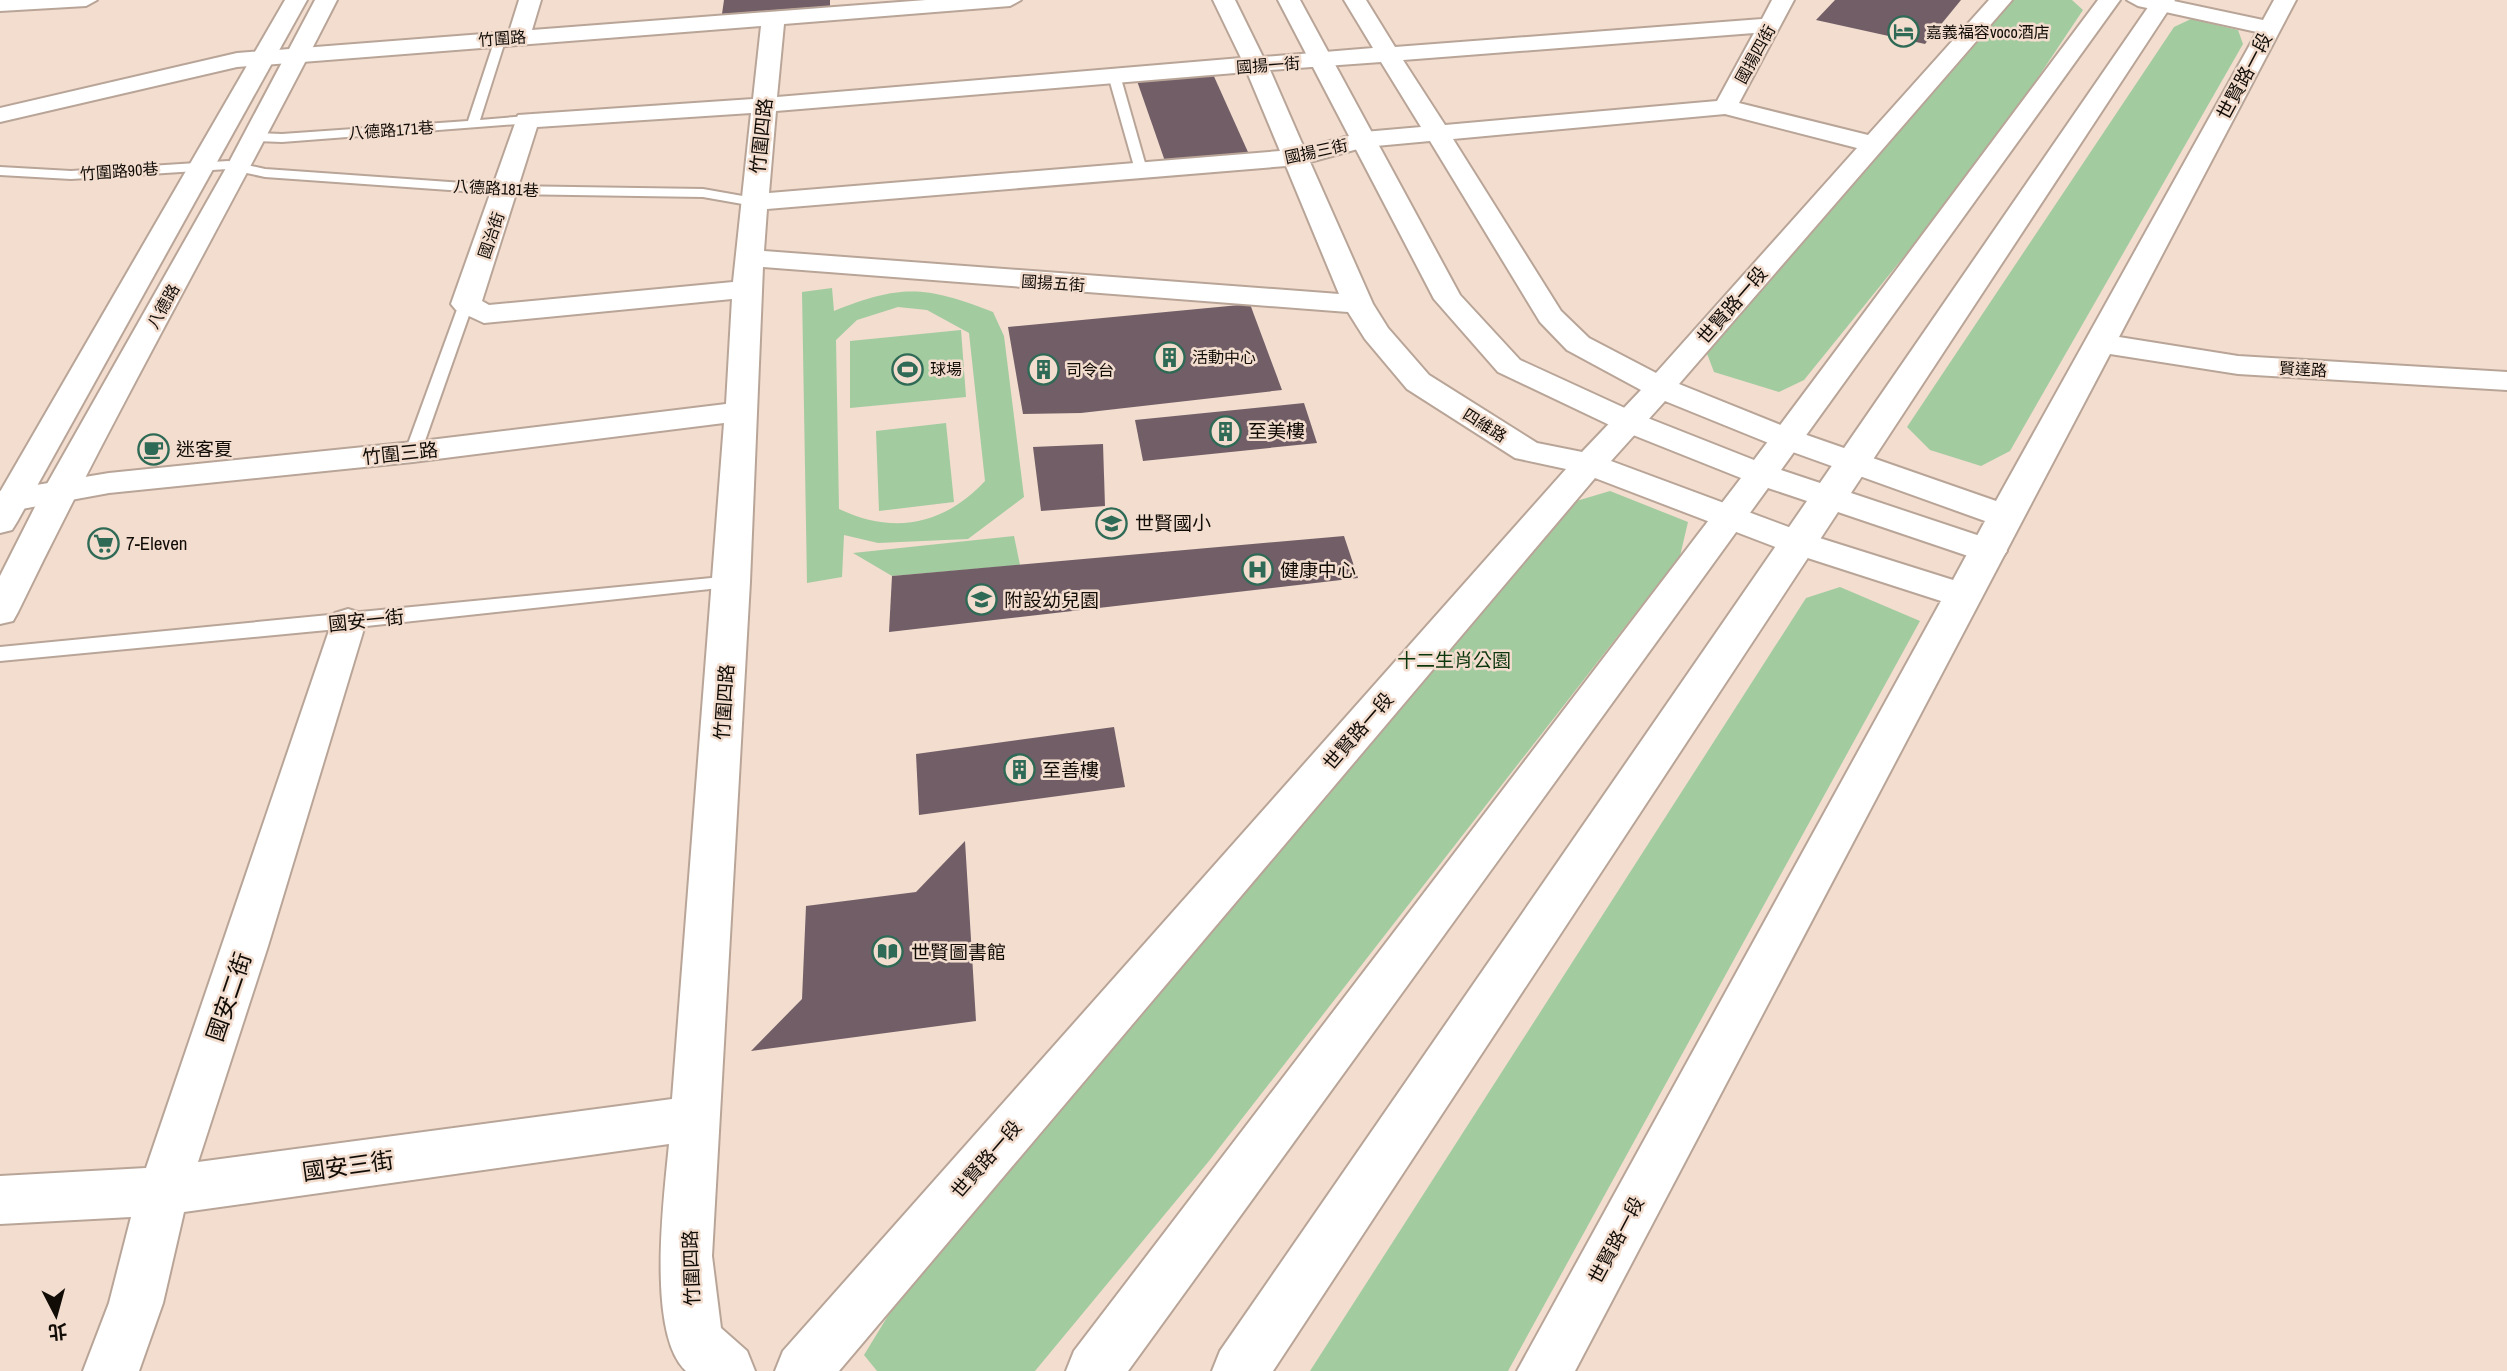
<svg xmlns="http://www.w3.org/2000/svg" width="2507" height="1371" viewBox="0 0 2507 1371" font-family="'Archivo Narrow','Noto Sans TC',sans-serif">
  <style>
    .green { fill: #a3cba0; fill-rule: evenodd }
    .building { fill: #725e67 }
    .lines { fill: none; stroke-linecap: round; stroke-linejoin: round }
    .lane-casing { stroke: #b9a598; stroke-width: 4 }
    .street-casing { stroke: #b9a598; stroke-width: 4 }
    .secondary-casing { stroke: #b9a598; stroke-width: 4 }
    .lane { fill: #fff; fill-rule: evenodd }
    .street { fill: #fff; fill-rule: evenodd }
    .secondary { fill: #fff; fill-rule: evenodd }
    .labels { text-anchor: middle; stroke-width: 5; stroke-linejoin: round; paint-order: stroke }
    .far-poi-label { font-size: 16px; fill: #120c07; stroke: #f2ddcf; text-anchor: start }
    .far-street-label { font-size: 16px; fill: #120c07; stroke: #f2ddcf }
    .street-label { font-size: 19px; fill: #120c07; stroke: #f2ddcf }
    .poi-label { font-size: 19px; fill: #120c07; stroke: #f2ddcf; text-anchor: start }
    .park-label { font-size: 19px; fill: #0b350b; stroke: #f2ddcf }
    .near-street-label { font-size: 23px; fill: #120c07; stroke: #f2ddcf }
  </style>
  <rect width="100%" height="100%" fill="#f2ddcf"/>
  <!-- green -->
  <g class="green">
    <path d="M 2010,0 L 2072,0 L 2083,10 L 1987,154 L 1804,380 L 1779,392 L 1714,372 L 1706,351 Z"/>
    <path d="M 2191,19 L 2238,30 L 2243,44 L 2010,451 L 1981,466 L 1930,450 L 1907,427 L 2174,27 Z"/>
    <path d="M 832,288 L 834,311 C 902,284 925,286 993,312 L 1004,336 L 1024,497 L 968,539 L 878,543 L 844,535 L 842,577 L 807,583 L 802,292 ZM 898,307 L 927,310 L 969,333 L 985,481 C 944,525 894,535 839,509 L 836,340 L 857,320 Z"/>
    <path d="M 961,330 L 966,397 L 850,408 L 850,341 Z"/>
    <path d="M 946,423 L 954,502 L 879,511 L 876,431 Z"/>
    <path d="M 1610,491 L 1688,522 L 1680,556 L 1209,1161 L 1035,1371 L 877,1371 L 864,1355 L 905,1288 L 1409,653 L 1409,644 L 1573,502 Z"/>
    <path d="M 1014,536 L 1020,565 L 892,576 L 853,553 Z"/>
    <path d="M 1840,587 L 1920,621 L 1508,1371 L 1310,1371 L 1806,598 Z"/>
  </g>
  <!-- building -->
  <g class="building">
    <path d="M 724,0 L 830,0 L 830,6 L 722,14 Z"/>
    <path d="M 1835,0 L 1961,0 L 1925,44 L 1816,20 Z"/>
    <path d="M 1212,72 L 1252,161 L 1167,167 L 1136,78 Z"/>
    <path d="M 1250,304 L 1282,390 L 1081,413 L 1023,414 L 1008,327 Z"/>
    <path d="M 1304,403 L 1317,443 L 1143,461 L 1135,420 Z"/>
    <path d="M 1103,444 L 1105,506 L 1041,511 L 1033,447 Z"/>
    <path d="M 1344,536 L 1358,578 L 889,632 L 892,576 Z"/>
    <path d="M 1114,727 L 1125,787 L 919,815 L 916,754 Z"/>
    <path d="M 965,841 L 976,1021 L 751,1051 L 802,999 L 806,906 L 916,892 Z"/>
  </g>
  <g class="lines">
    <defs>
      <g id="lane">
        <path d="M 496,36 L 506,38 L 480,120 L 527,116 L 533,120 L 531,123 L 282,142 L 256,141 L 250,137 L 256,133 L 282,134 L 468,121 Z"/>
        <path d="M 1114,71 L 1120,75 L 1147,170 L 1146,173 L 1135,170 L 1108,75 Z"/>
        <path d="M 228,161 L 265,169 L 506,186 L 703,189 L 754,198 L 761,202 L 754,206 L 703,197 L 506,194 L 265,177 L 228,169 L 71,179 L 0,175 L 0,167 L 71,171 Z"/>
        <path d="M 466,300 L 473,304 L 421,452 L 413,457 L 407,455 L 405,452 L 459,304 Z"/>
        <path d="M 732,576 L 741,582 L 738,586 L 348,628 L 0,661 L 0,647 Z"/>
      </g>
      <g id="street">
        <path d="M 0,0 L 97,0 L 86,6 L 0,11 Z"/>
        <path d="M 519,0 L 541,0 L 532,30 L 926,0 L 1021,0 L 1010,6 L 784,24 L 777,97 L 1241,58 L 1213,0 L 1235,0 L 1263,57 L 1373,48 L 1344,0 L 1366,0 L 1395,47 L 1762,19 L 1772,0 L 1794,0 L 1739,103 L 1868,135 L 1989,0 L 2012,0 L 1679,384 L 1798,432 L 1996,501 L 2257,32 L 2138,6 L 2127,0 L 2169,0 L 2263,20 L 2274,0 L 2296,0 L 2119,337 L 2238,356 L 2507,372 L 2507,390 L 2238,374 L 2110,354 L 1575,1371 L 1517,1371 L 1941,601 L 1786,551 L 1595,478 L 839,1371 L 775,1371 L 783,1351 L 1566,469 L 1515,458 L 1407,389 L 1365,339 L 1348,312 L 763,267 L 750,582 L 712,1256 L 721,1328 L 747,1351 L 755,1371 L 686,1371 C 646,1334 664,1197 669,1144 L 184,1212 L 163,1303 L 139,1371 L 83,1371 L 109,1303 L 131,1217 L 0,1224 L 0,1176 L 146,1168 L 335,613 L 348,609 L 361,613 L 366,622 L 268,946 L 198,1162 L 672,1099 L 724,423 L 413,462 L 109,493 L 0,513 L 0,491 L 109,473 L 413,442 L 726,404 L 732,299 L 484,323 L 456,310 L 451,304 L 518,115 L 753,99 L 761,26 L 237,67 L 0,122 L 0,108 L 237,53 L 509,32 ZM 1754,33 L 1717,101 L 1445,125 L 1403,60 ZM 1381,62 L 1421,127 L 1364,132 L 1304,148 L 1270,70 ZM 1247,72 L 1280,151 L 769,193 L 776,111 ZM 751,113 L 733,282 L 489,305 L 482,301 L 537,127 ZM 1725,114 L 1857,148 L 1656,373 L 1589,338 L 1561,311 L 1453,139 ZM 1430,141 L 1540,322 L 1567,350 L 1641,390 L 1582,452 L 1537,443 L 1429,375 L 1388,328 L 1373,304 L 1310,162 L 1365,147 ZM 1286,166 L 1339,294 L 764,251 L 767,209 ZM 1665,401 L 1776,446 L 1985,521 L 1953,580 L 1810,535 L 1611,461 Z"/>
      </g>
      <g id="secondary">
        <path d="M 285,0 L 307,0 L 17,522 L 12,530 L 0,533 L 0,492 Z"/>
        <path d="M 315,0 L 337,0 C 233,205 118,405 18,612 L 13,621 L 0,624 L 0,576 L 43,491 L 226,168 Z"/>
        <path d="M 1278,0 L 1300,0 L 1460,295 L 1520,360 L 1640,415 L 1754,460 L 2098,0 L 2120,0 L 1781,470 L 1820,483 L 2153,0 L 2175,0 L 1851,493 L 2001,543 L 2007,551 L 2001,559 L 1989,562 L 1977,559 L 1838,512 L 1273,1371 L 1212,1371 L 1220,1351 L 1807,501 L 1768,488 L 1128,1371 L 1066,1371 L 1074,1351 L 1741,478 L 1618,429 L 1498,372 L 1434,299 Z"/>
      </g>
    </defs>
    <!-- lane casing -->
    <use href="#lane" class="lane-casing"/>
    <!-- street casing -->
    <use href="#street" class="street-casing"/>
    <!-- secondary casing -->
    <use href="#secondary" class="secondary-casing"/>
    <!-- lane -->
    <use href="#lane" class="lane"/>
    <!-- street -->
    <use href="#street" class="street"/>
    <!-- secondary -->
    <use href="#secondary" class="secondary"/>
  </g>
  <!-- icons -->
  <defs>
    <symbol id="hotel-ring" viewBox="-11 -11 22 22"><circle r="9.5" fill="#f2ddcf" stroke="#2e6a55" stroke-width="1.5"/><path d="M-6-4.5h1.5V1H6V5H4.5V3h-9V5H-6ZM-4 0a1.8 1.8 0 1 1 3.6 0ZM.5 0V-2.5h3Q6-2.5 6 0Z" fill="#2e6a55"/></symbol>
    <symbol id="building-ring" viewBox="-11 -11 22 22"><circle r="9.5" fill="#f2ddcf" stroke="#2e6a55" stroke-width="1.5"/><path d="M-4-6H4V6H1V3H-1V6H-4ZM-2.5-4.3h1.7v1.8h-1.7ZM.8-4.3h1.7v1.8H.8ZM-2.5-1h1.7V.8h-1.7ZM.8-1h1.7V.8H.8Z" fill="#2e6a55"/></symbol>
    <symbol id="stadium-ring" viewBox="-11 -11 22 22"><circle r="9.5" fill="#f2ddcf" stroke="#2e6a55" stroke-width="1.5"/><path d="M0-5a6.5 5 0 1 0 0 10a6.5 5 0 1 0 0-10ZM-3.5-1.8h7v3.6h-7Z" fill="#2e6a55"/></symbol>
    <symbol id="cafe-ring" viewBox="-11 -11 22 22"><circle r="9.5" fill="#f2ddcf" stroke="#2e6a55" stroke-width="1.5"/><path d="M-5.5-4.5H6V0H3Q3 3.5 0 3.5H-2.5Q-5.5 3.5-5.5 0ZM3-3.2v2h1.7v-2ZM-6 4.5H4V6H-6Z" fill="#2e6a55"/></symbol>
    <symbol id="school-ring" viewBox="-11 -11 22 22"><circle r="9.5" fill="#f2ddcf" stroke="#2e6a55" stroke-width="1.5"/><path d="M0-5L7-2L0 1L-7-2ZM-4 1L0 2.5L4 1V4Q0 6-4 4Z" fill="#2e6a55"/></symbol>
    <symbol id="supermarket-ring" viewBox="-11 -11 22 22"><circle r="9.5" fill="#f2ddcf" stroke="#2e6a55" stroke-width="1.5"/><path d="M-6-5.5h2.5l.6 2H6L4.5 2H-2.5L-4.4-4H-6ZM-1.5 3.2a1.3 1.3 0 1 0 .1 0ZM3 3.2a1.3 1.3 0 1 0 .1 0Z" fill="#2e6a55"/></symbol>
    <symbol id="hospital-ring" viewBox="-11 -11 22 22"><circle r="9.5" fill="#f2ddcf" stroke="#2e6a55" stroke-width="1.5"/><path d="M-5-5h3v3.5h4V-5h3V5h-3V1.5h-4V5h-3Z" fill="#2e6a55"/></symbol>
    <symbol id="library-ring" viewBox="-11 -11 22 22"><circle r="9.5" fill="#f2ddcf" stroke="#2e6a55" stroke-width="1.5"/><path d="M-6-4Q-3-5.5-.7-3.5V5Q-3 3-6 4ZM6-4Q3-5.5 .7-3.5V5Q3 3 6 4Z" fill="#2e6a55"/></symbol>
  </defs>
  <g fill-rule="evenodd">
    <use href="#hotel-ring" x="1886" y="14" width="35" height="35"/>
    <use href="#building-ring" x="1152" y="340" width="35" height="35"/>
    <use href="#stadium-ring" x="890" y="352" width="35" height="35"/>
    <use href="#building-ring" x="1026" y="352" width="35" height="35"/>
    <use href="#building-ring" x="1208" y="414" width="35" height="35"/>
    <use href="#cafe-ring" x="136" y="432" width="35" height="35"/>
    <use href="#school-ring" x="1094" y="506" width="35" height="35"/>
    <use href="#supermarket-ring" x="86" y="526" width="35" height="35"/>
    <use href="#hospital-ring" x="1240" y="552" width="35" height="35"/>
    <use href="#school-ring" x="964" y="582" width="35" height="35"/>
    <use href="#building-ring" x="1002" y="752" width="35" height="35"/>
    <use href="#library-ring" x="870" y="934" width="35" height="35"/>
  </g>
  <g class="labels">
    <!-- far-poi labels -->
    <g class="far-poi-label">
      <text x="1926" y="38">嘉義福容voco酒店</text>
      <text x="1192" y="363">活動中心</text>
      <text x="930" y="375">球場</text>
      <text x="1066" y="376">司令台</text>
    </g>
    <!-- far-street labels -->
    <g class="far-street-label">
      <text transform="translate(502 38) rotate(-4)" y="6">竹圍路</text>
      <text transform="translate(1755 54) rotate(-61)" y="6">國揚四街</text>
      <text transform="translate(1268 65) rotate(-4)" y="6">國揚一街</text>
      <text transform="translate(391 130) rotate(-4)" y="6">八德路171巷</text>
      <text transform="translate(1316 151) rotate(-12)" y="6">國揚三街</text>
      <text transform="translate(119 171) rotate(-4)" y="6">竹圍路90巷</text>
      <text transform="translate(496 188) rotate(3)" y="6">八德路181巷</text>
      <text transform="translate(491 235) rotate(-71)" y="6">國治街</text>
      <text transform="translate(1053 283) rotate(4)" y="6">國揚五街</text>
      <text transform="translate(163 306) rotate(-61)" y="6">八德路</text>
      <text transform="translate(2303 369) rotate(3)" y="6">賢達路</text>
      <text transform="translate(1485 425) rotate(32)" y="6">四維路</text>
    </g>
    <!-- street labels -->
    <g class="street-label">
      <text transform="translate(2244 76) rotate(-62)" y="7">世賢路一段</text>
      <text transform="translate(761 136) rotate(-84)" y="7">竹圍四路</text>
      <text transform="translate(1732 305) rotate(-49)" y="7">世賢路一段</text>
      <text transform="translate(400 453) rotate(-6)" y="7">竹圍三路</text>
      <text transform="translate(366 620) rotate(-6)" y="7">國安一街</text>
      <text transform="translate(724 702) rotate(-86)" y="7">竹圍四路</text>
      <text transform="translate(1358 731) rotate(-49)" y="7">世賢路一段</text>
      <text transform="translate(986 1159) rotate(-49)" y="7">世賢路一段</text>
      <text transform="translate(1616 1240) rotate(-62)" y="7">世賢路一段</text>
      <text transform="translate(691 1268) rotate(-92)" y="7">竹圍四路</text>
    </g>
    <!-- poi labels -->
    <g class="poi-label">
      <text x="1248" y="438">至美樓</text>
      <text x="176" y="456">迷客夏</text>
      <text x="1135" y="530">世賢國小</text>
      <text x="126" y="550">7-Eleven</text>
      <text x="1280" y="577">健康中心</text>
      <text x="1004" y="607">附設幼兒園</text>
      <text x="1042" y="777">至善樓</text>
      <text x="911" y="959">世賢圖書館</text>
    </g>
    <!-- park labels -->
    <g class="park-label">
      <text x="1454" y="667">十二生肖公園</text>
    </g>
    <!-- near-street labels -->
    <g class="near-street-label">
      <text transform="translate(229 997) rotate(-71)" y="8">國安二街</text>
      <text transform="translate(348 1166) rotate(-8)" y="8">國安三街</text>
    </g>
  </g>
  <!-- north arrow -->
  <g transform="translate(56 1315) rotate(174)" stroke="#f2ddcf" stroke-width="5" paint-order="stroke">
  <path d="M0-5L12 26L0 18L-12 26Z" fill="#120c07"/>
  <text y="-10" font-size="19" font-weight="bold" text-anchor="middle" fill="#120c07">北</text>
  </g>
</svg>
